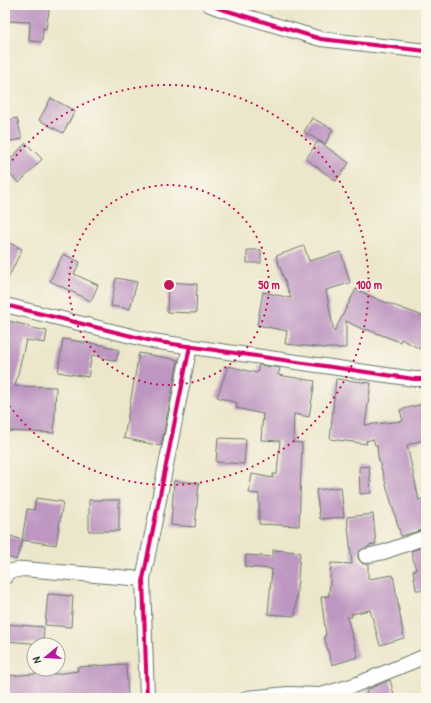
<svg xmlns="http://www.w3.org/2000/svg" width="431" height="703" viewBox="0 0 431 703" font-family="'Patrick Hand',sans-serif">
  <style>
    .building { fill: #bd96c1 }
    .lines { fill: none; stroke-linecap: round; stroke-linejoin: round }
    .minor-casing { stroke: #677868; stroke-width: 16 }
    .minor { stroke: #fff; stroke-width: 14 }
    .cycleway-casing { stroke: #fbf7ec; stroke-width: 6 }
    .cycleway { stroke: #d6006c; stroke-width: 4 }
    .ring { fill: none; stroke: #c2185b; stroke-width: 2; stroke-dasharray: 2 4 }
    .centre { fill: #c2185b; stroke: #fbf7ec; stroke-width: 2 }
    .ring-label { font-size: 12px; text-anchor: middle; font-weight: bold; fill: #c2185b; stroke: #fbf7ec; stroke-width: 3; stroke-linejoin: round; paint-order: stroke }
  </style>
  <rect width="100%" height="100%" fill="#fbf7ec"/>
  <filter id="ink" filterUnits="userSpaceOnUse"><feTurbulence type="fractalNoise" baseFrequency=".025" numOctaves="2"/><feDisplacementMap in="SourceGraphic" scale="8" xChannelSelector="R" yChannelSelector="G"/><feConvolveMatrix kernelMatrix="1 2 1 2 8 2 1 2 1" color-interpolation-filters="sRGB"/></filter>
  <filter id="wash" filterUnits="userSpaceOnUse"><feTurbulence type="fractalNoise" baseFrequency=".012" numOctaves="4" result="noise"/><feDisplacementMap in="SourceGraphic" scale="16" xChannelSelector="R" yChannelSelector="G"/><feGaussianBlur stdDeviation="0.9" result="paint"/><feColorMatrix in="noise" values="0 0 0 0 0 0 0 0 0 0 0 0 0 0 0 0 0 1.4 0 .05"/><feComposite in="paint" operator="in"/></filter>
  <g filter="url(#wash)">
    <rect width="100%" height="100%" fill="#ece6ca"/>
    <g id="blocks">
      <!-- building -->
      <g class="building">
        <path d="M 5,5 L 50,5 L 46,29 L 43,28 L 42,42 L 29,41 L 30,22 L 5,21 Z"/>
        <path d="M 51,98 L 75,111 L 63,133 L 39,120 Z"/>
        <path d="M 17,118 L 22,139 L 5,142 L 5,121 Z"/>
        <path d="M 312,118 L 333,129 L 325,144 L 304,132 Z"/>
        <path d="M 318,141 L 349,163 L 336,181 L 306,159 Z"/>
        <path d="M 26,143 L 26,146 L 27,144 L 42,159 L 19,183 L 5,170 L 5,165 Z"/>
        <path d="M 5,241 L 22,249 L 5,285 Z"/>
        <path d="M 304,246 L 309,261 L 341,252 L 350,283 L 326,290 L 334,332 L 356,289 L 379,300 L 426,317 L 426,352 L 401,339 L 400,342 L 366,329 L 366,331 L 346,321 L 346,348 L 325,348 L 285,344 L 287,331 L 257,325 L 263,292 L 291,298 L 276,256 Z"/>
        <rect x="247" y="250" width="14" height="13"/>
        <path d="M 63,254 L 80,262 L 74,274 L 98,285 L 91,301 L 50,281 Z"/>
        <path d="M 116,278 L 137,282 L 130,309 L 111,306 Z"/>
        <path d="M 168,282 L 197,284 L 196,313 L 167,312 Z"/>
        <path d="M 5,320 L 29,326 L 28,327 L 47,331 L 45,343 L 26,340 L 15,386 L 56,387 L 54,433 L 5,431 Z"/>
        <path d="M 63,339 L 102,345 L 119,350 L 116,361 L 92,355 L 88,377 L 58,372 Z"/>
        <path d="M 139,353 L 178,360 L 161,446 L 124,438 Z"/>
        <path d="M 259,365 L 280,368 L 278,375 L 315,381 L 309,417 L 294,414 L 293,442 L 302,443 L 299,526 L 259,524 L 259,494 L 249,493 L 252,474 L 273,478 L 273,474 L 277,474 L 280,441 L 261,440 L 263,414 L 236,408 L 237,403 L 217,397 L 228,366 L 257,373 Z"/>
        <path d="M 336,379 L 371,383 L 365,425 L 403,421 L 400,410 L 426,403 L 426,439 L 407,445 L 419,500 L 426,498 L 426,529 L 401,536 L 378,457 L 377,445 L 375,445 L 373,439 L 366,441 L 367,444 L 330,439 Z"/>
        <path d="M 218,438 L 246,439 L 244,464 L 216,462 Z"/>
        <path d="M 369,466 L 371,493 L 360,494 L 359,467 Z"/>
        <path d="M 174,481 L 199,483 L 195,527 L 171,525 Z"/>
        <path d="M 341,487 L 344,517 L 320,519 L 316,490 Z"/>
        <path d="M 36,498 L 63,502 L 56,545 L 22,540 L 23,540 L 16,560 L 5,556 L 5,544 L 8,535 L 22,540 L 27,509 L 34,510 Z"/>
        <rect x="89" y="500" width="30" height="31"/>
        <path d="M 373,514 L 376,544 L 369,545 L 369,547 L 361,550 L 358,554 L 358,558 L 360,561 L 363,564 L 368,564 L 368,579 L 393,575 L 404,638 L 380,645 L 370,610 L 351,614 L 352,617 L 347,617 L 358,657 L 332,665 L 324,636 L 326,635 L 321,597 L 329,596 L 331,563 L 352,564 L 347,517 Z"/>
        <path d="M 426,546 L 426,593 L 423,593 L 422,590 L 416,590 L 413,570 L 416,570 L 411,551 Z"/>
        <path d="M 273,550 L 300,552 L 295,616 L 268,614 L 272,569 L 245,567 L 246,555 L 273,557 Z"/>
        <path d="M 48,594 L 73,596 L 71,627 L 45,625 Z"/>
        <path d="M 5,624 L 44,627 L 43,644 L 5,641 Z"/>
        <path d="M 126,664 L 128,698 L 5,698 L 5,676 L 49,673 L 49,675 L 78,671 L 77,667 Z"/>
        <path d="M 390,680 L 395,698 L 368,698 L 366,690 Z"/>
      </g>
    </g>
  </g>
  <g filter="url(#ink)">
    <use href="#blocks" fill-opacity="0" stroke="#677868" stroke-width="1"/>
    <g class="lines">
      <defs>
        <g id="minor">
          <path d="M 210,5 L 218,8 L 321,39 L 426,51"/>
          <path d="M 5,305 L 152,341 L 414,379 L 426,379"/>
          <path d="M 366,556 L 384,552 L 426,537"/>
          <path d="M 5,577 L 7,572 L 23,569 L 143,579"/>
          <path d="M 147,698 L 143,579 L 190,346"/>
          <path d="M 247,698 L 288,694 L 321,695 L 355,685 L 426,656"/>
        </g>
      </defs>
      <!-- minor casing -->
      <use href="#minor" class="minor-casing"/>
      <!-- minor -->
      <use href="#minor" class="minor"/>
      <defs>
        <g id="cycleway">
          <path d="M 210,5 L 218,8 L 321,39 L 426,51"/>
          <path d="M 5,305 L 152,341 L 414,379 L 426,379"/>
          <path d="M 147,698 L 143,579 L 190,346"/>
        </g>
      </defs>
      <!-- cycleway casing -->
      <use href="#cycleway" class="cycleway-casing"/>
      <!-- cycleway -->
      <use href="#cycleway" class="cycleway"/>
    </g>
  </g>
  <!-- distance rings -->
  <g class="ring">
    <circle cx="169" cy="285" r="100"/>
    <path d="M5 170A200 200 0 1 1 5 400"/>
  </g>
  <circle cx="169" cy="285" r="6" class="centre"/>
  <g class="ring-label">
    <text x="269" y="289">50 m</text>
    <text x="369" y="289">100 m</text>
  </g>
  <!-- margin -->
  <rect width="431" height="703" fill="none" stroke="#fbf7ec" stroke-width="20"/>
  <!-- north arrow -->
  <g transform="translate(46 657) rotate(252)"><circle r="19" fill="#fbf7ec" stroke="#a3ada2"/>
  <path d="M0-3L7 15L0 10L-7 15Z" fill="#b5179e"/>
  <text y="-6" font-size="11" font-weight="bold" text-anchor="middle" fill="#1f3d34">N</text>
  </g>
</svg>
